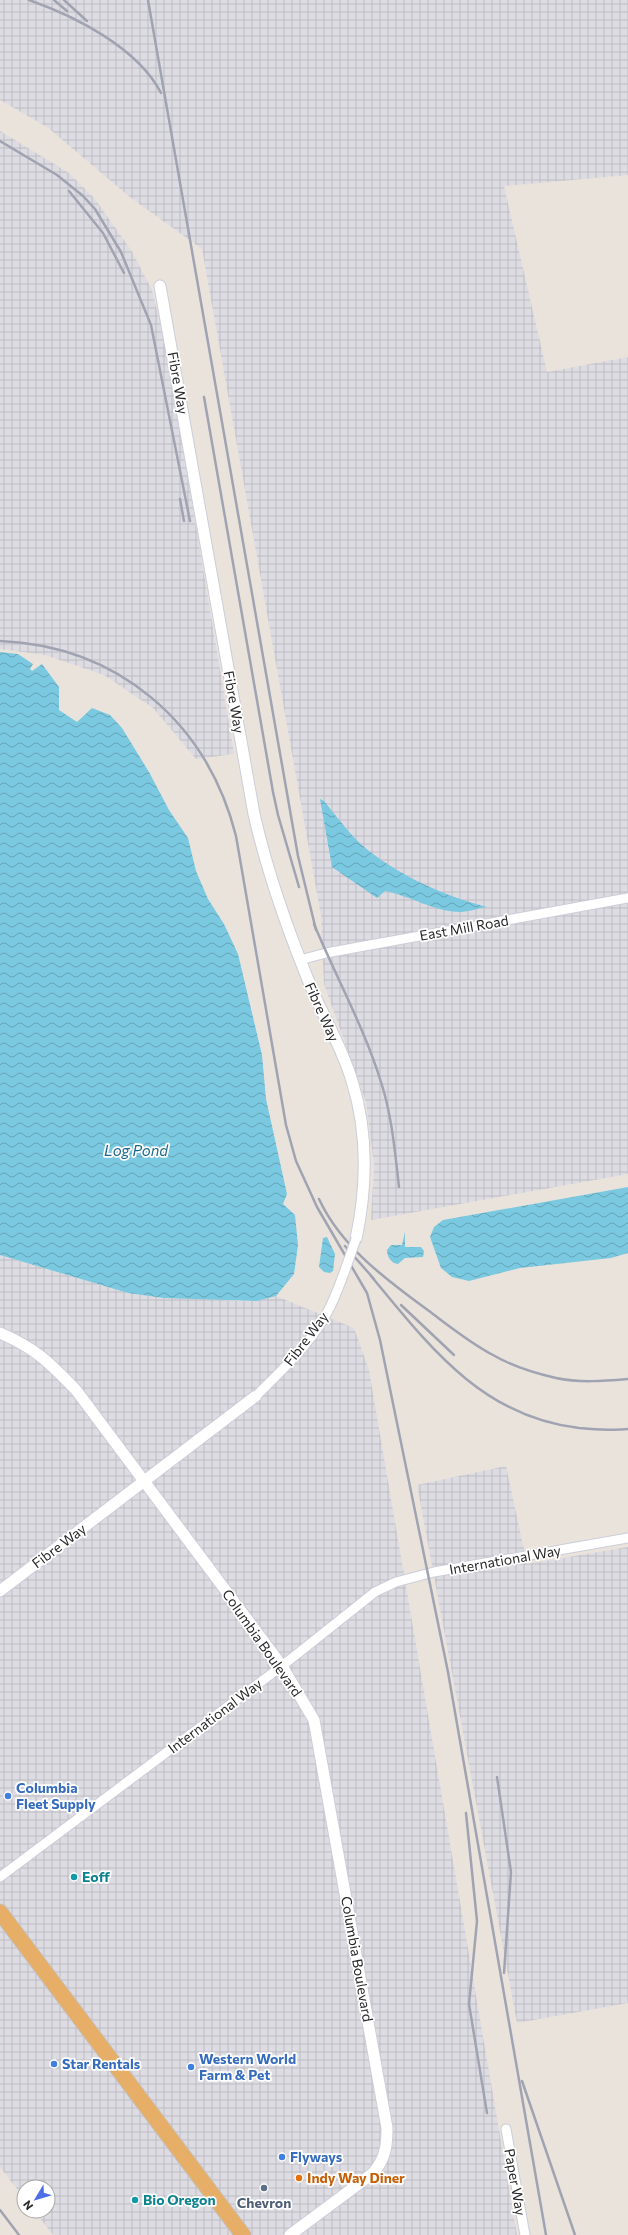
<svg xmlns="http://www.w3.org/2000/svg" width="628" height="2235" viewBox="0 0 628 2235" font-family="Commissioner,sans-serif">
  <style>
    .industrial { fill: url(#industrial-grid) }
    .water { fill: url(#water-waves) }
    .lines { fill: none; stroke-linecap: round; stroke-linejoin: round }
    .minor-casing { stroke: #cbced9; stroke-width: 11 }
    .tertiary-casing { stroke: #cbced9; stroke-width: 13 }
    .trunk-casing { stroke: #c3c3c3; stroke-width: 17 }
    .minor { stroke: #fff; stroke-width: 9 }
    .tertiary { stroke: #fff; stroke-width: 11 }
    .trunk { stroke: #e7ae67; stroke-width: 15 }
    .rail { stroke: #a0a3b1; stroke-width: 2.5 }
    .minor-bridge-casing { stroke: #cbced9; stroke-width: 11; stroke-linecap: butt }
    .minor-bridge { stroke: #fff; stroke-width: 9 }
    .shop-dot { fill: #3f7fe0; stroke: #fff; stroke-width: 1.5 }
    .culture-dot { fill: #0f9aa8; stroke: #fff; stroke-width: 1.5 }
    .food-dot { fill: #e8710a; stroke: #fff; stroke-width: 1.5 }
    .service-dot { fill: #5c6f8a; stroke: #fff; stroke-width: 1.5 }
    .labels { text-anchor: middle; stroke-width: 3.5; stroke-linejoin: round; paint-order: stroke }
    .street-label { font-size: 14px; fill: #292929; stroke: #fff }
    .shop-label { font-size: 14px; font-weight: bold; fill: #366cbe; stroke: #fff; text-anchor: start }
    .culture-label { font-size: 14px; font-weight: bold; fill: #0d838f; stroke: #fff; text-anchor: start }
    .food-label { font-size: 14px; font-weight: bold; fill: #c56008; stroke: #fff; text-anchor: start }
    .service-label { font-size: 14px; font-weight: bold; fill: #4e5e75; stroke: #fff }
    .water-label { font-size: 15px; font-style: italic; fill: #1b688b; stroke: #fff }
  </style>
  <defs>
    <pattern id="industrial-grid" width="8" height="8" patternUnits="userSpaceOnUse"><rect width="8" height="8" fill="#dedce3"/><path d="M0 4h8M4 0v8" fill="none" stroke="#bebdc3"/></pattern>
    <pattern id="water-waves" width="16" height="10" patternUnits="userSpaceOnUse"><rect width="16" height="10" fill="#7ac9e1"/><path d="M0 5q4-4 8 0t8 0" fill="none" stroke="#64a3b6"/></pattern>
  </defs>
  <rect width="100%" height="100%" fill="#eae3dc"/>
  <!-- industrial -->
  <g class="industrial">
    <path d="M 0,0 L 628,0 L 628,175 L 504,186 L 547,372 L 628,357 L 628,1174 L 371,1220 L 374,1165 L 366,1102 L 324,984 L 321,916 L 202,249 L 131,198 L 47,127 L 0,100 Z"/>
    <path d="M 0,131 L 69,173 L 95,199 L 131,250 L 152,290 L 167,353 L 234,754 L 196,759 L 153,708 L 104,675 L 45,655 L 0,649 Z"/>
    <path d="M 0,1255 L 128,1293 L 237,1301 L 257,1301 L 276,1296 L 354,1328 L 369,1370 L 517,2235 L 53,2235 L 34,2211 L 48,2211 L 48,2187 L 24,2187 L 24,2198 L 0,2167 Z"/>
    <path d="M 506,1466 L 527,1564 L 628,1547 L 628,2003 L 517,2023 L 417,1485 Z"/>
  </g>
  <!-- water -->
  <g class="water">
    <path d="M 0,652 L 18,654 L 33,664 L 30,669 L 32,671 L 42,664 L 59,687 L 59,710 L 77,722 L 92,708 L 110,715 L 122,728 L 149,772 L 169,810 L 188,838 L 196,871 L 208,899 L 224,924 L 238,954 L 262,1055 L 266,1099 L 287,1194 L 283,1204 L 295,1215 L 298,1245 L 294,1274 L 276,1296 L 257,1301 L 164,1298 L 128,1293 L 0,1255 Z"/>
    <path d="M 320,799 L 324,801 C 338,818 352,838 369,851 C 404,878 445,896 487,907 C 479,908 468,912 460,912 C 436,912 410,896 385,891 L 377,898 L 332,867 Z"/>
    <path d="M 628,1187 L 628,1253 L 611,1258 L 520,1268 L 469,1281 L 452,1277 L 441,1268 L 430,1237 L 434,1227 L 443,1220 Z"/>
    <path d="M 405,1232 L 405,1247 L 421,1247 L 424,1251 L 423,1257 L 405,1258 L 398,1264 C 391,1263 387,1257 387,1250 L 391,1245 L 402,1245 Z"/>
    <path d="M 327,1237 L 335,1254 L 333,1271 L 330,1273 L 324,1272 L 319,1267 L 323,1238 Z"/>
  </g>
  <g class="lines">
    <defs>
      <g id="minor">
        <path d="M 300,960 L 326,953 L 628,898"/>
        <path d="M 0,1877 L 282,1666 L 375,1592 L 396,1582 L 434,1572 L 628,1538"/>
        <path d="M 506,2129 L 525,2235"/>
      </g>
      <g id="tertiary">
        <path d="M 160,286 L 254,814 C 268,876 289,934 313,992 C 326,1021 343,1050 352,1081 C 368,1132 367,1187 356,1239"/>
        <path d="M 0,1333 C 35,1348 49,1362 76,1390 L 282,1666 L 314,1720 L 387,2128 C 387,2147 385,2160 372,2174 L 290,2235"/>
        <path d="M 0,1591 L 257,1395"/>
      </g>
      <path id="trunk" d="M 0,1912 L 243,2235"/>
    </defs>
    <!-- minor casing -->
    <use href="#minor" class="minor-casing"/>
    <!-- tertiary casing -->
    <use href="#tertiary" class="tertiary-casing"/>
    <!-- trunk casing -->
    <use href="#trunk" class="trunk-casing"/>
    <!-- minor -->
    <use href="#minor" class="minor"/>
    <!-- tertiary -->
    <use href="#tertiary" class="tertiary"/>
    <!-- trunk -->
    <use href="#trunk" class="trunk"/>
    <!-- rail -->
    <g class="rail">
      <path d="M 29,0 C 75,16 138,48 161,93"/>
      <path d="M 54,0 L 67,11"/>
      <path d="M 64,0 L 87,21"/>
      <path d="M 148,0 L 298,856 L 316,930"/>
      <path d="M 0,141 L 57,175 L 83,196 L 95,209 L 121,252 L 151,325 L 190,521"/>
      <path d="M 69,191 L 103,233 L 124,273"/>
      <path d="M 204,397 L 273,792 L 278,815 L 299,887"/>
      <path d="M 180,499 L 184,521"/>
      <path d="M 0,641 C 118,646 207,722 236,836 L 286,1125 L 296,1161 L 317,1207 L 367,1293 L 380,1340 L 448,1672 L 546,2235"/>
      <path d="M 314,924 C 336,977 364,1027 381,1082 C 392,1116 395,1152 399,1187"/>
      <path d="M 319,1199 C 342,1249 391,1283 433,1314 C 453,1329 472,1344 493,1355 C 512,1366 534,1373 556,1378 C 579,1383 604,1381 628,1379"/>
      <path d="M 345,1246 L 374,1279"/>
      <path d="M 371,1276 C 429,1346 482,1417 579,1428 C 595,1429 612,1431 628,1429"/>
      <path d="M 401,1305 L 454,1355"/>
      <path d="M 497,1777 L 511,1872 L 504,1973"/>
      <path d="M 466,1813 L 477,1921 L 469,2004 L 487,2113"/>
      <path d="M 522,2081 L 575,2235"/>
      <path d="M 0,2210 L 19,2235"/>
    </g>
    <defs>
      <path id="minor-bridge" d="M 257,1395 C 284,1368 315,1340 331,1305 C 341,1284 348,1261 356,1239"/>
    </defs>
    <!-- minor-bridge casing -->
    <use href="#minor-bridge" class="minor-bridge-casing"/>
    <!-- minor-bridge -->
    <use href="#minor-bridge" class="minor-bridge"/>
  </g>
  <!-- markers -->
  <g class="shop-dot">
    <circle cx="8" cy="1796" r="4"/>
    <circle cx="54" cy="2064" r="4"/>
    <circle cx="191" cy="2067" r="4"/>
    <circle cx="282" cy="2157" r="4"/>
  </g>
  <g class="culture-dot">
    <circle cx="74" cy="1877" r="4"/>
    <circle cx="135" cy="2200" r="4"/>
  </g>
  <circle class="food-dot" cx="299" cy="2178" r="4"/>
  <circle class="service-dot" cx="264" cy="2188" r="4"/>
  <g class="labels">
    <!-- street labels -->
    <g class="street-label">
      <text transform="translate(178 383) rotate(80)" y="5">Fibre Way</text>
      <text transform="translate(234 702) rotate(80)" y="5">Fibre Way</text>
      <text transform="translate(464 928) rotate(-10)" y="5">East Mill Road</text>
      <text transform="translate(322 1012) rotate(66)" y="5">Fibre Way</text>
      <text transform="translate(306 1339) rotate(-53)" y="5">Fibre Way</text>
      <text transform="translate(59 1546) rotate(-37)" y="5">Fibre Way</text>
      <text transform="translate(505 1560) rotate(-10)" y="5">International Way</text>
      <text transform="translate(262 1643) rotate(55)" y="5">Columbia Boulevard</text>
      <text transform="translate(215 1716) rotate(-37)" y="5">International Way</text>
      <text transform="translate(357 1959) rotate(80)" y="5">Columbia Boulevard</text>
      <text transform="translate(515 2182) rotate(80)" y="5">Paper Way</text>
    </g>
    <!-- shop labels -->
    <g class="shop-label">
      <text x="16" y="1793">Columbia<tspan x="16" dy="16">Fleet Supply</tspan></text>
      <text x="199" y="2064">Western World<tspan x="199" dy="16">Farm &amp; Pet</tspan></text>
      <text x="62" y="2069">Star Rentals</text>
      <text x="290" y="2162">Flyways</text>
    </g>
    <!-- culture labels -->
    <g class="culture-label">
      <text x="82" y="1882">Eoff</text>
      <text x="143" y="2205">Bio Oregon</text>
    </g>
    <!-- food labels -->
    <g class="food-label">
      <text x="307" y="2183">Indy Way Diner</text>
    </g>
    <!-- service labels -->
    <g class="service-label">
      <text x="264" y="2208">Chevron</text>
    </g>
    <!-- water labels -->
    <g class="water-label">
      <text x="136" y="1156">Log Pond</text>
    </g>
  </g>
  <!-- north arrow -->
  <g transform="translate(36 2199) rotate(232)"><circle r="19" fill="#ffffff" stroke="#a9a9a9"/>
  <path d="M0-3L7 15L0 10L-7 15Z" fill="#4d6ee6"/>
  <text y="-6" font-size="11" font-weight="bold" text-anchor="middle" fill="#292929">N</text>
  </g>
</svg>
